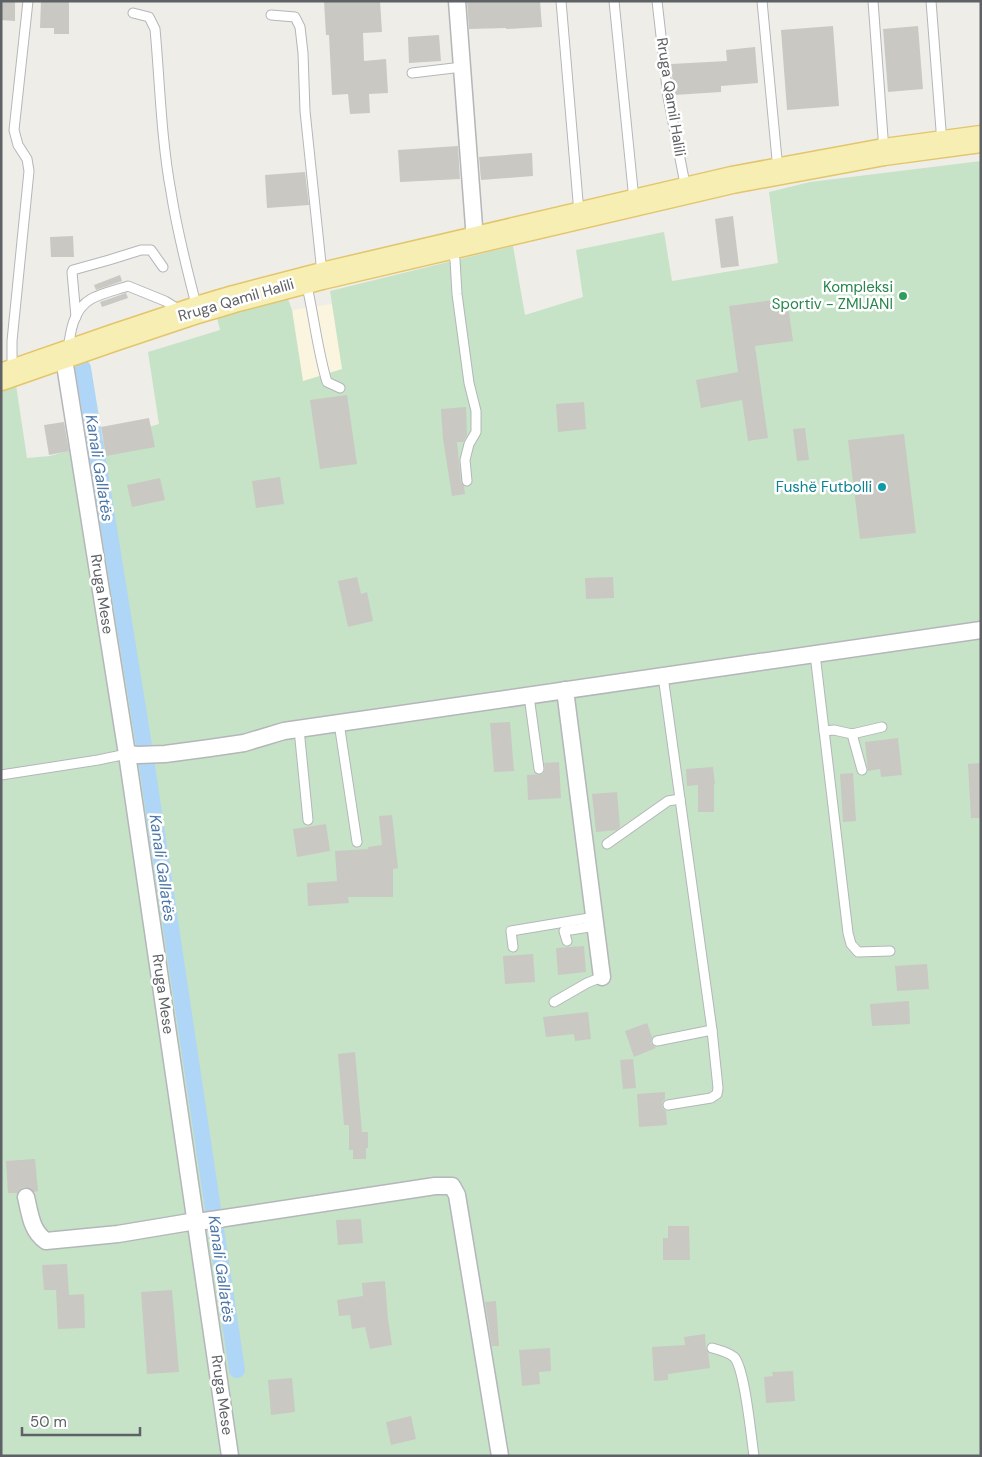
<svg xmlns="http://www.w3.org/2000/svg" width="982" height="1457" viewBox="0 0 982 1457" font-family="'DM Sans',sans-serif">
  <style>
    .commercial { fill: #fbf5e0 }
    .green { fill: #c6e3c7 }
    .lines { fill: none; stroke-linecap: round; stroke-linejoin: round }
    .canal { stroke: #afd6f7; stroke-width: 16 }
    .building { fill: #cac8c3 }
    .lane-casing { stroke: #b4b6ba; stroke-width: 11 }
    .street-casing { stroke: #b4b6ba; stroke-width: 19 }
    .primary-casing { stroke: #e3c56b; stroke-width: 29 }
    .lane { stroke: #fff; stroke-width: 9 }
    .street { stroke: #fff; stroke-width: 16 }
    .primary { stroke: #f7eeb3; stroke-width: 26 }
    .leisure-dot { fill: #2e9e5b; stroke: #fff; stroke-width: 2 }
    .culture-dot { fill: #0f9aa8; stroke: #fff; stroke-width: 2 }
    .labels { text-anchor: middle; stroke-width: 5; stroke-linejoin: round; paint-order: stroke }
    .street-label { font-size: 15px; fill: #5e6165; stroke: #fff }
    .leisure-label { font-size: 15px; fill: #27864d; stroke: #fff; text-anchor: end }
    .culture-label { font-size: 15px; fill: #0d838f; stroke: #fff; text-anchor: end }
    .water-label { font-size: 16px; font-style: italic; fill: #4c77a7; stroke: #fff }
  </style>
  <rect width="100%" height="100%" fill="#efede7"/>
  <!-- commercial -->
  <path class="commercial" d="M 332,304 L 372,548 L 317,475 L 292,310 Z"/>
  <!-- green -->
  <path class="green" d="M 981,161 L 981,1456 L 1,1456 L 1,390 L 16,385 L 27,458 L 50,456 L 159,424 L 148,352 L 220,330 L 217,318 L 288,299 L 292,310 L 303,381 L 342,369 L 330,291 L 513,246 L 525,315 L 583,297 L 576,250 L 664,232 L 672,281 L 778,263 L 769,192 L 810,182 Z"/>
  <g class="lines">
    <!-- canal -->
    <path class="canal" d="M 83,368 L 143,739 L 237,1370"/>
  </g>
  <!-- building -->
  <g class="building">
    <path d="M 1,1 L 15,1 L 15,21 L 1,20 Z"/>
    <path d="M 41,1 L 69,1 L 69,34 L 54,34 L 54,28 L 40,28 Z"/>
    <path d="M 324,1 L 380,1 L 382,32 L 363,33 L 364,61 L 386,59 L 388,93 L 369,94 L 370,113 L 350,114 L 348,94 L 332,95 L 329,35 L 326,35 Z"/>
    <path d="M 467,1 L 540,1 L 542,27 L 506,29 L 506,28 L 469,29 Z"/>
    <path d="M 833,26 L 839,106 L 787,110 L 781,30 Z"/>
    <path d="M 918,26 L 923,89 L 888,92 L 883,29 Z"/>
    <path d="M 439,35 L 441,61 L 409,63 L 408,37 Z"/>
    <path d="M 755,47 L 758,83 L 721,86 L 721,92 L 674,95 L 671,64 L 727,61 L 726,50 Z"/>
    <path d="M 458,146 L 460,179 L 400,182 L 398,150 Z"/>
    <path d="M 532,153 L 533,176 L 481,180 L 479,157 Z"/>
    <path d="M 305,172 L 309,205 L 267,208 L 265,175 Z"/>
    <path d="M 733,216 L 739,266 L 721,268 L 715,219 Z"/>
    <path d="M 73,236 L 74,257 L 51,257 L 50,237 Z"/>
    <path d="M 120,275 L 122,281 L 96,290 L 94,285 Z"/>
    <path d="M 126,293 L 128,298 L 102,307 L 100,302 Z"/>
    <path d="M 787,298 L 793,341 L 755,346 L 768,438 L 748,441 L 742,400 L 701,408 L 696,380 L 738,372 L 729,306 Z"/>
    <path d="M 347,395 L 357,464 L 320,469 L 310,400 Z"/>
    <path d="M 584,402 L 586,429 L 558,432 L 556,404 Z"/>
    <path d="M 466,407 L 467,435 L 463,442 L 457,442 L 461,482 L 464,486 L 465,494 L 452,496 L 443,439 L 441,409 Z"/>
    <path d="M 149,418 L 155,447 L 106,456 L 101,427 Z"/>
    <path d="M 64,422 L 69,451 L 49,455 L 44,425 Z"/>
    <path d="M 805,428 L 809,460 L 797,461 L 793,429 Z"/>
    <path d="M 904,434 L 916,533 L 860,539 L 848,440 Z"/>
    <path d="M 280,477 L 284,504 L 256,508 L 252,481 Z"/>
    <path d="M 160,478 L 165,500 L 132,507 L 127,485 Z"/>
    <path d="M 357,577 L 361,594 L 367,592 L 373,621 L 348,627 L 338,581 Z"/>
    <path d="M 613,577 L 614,598 L 586,599 L 585,578 Z"/>
    <path d="M 510,722 L 514,771 L 494,772 L 490,723 Z"/>
    <path d="M 898,738 L 902,775 L 881,777 L 880,769 L 868,771 L 865,742 Z"/>
    <path d="M 559,762 L 561,798 L 528,800 L 527,775 L 543,774 L 545,769 L 544,763 Z"/>
    <path d="M 981,763 L 981,818 L 971,818 L 968,764 Z"/>
    <path d="M 713,767 L 715,784 L 714,784 L 714,812 L 698,812 L 698,785 L 687,786 L 686,769 Z"/>
    <path d="M 853,773 L 856,821 L 843,822 L 840,774 Z"/>
    <path d="M 617,792 L 620,827 L 617,830 L 596,832 L 592,794 Z"/>
    <path d="M 392,815 L 398,868 L 393,869 L 393,897 L 348,897 L 349,903 L 308,906 L 307,883 L 337,881 L 335,851 L 368,849 L 368,847 L 382,845 L 379,816 Z"/>
    <path d="M 326,824 L 330,851 L 297,857 L 293,829 Z"/>
    <path d="M 584,946 L 586,972 L 558,975 L 556,948 Z"/>
    <path d="M 533,954 L 535,982 L 505,984 L 503,956 Z"/>
    <path d="M 927,964 L 929,989 L 897,991 L 895,966 Z"/>
    <path d="M 909,1001 L 910,1024 L 872,1026 L 870,1004 Z"/>
    <path d="M 588,1012 L 591,1039 L 575,1041 L 574,1034 L 546,1037 L 543,1017 Z"/>
    <path d="M 647,1023 L 652,1037 L 651,1043 L 656,1048 L 634,1057 L 625,1031 Z"/>
    <path d="M 355,1052 L 362,1132 L 368,1132 L 368,1148 L 366,1148 L 366,1159 L 353,1159 L 353,1150 L 349,1150 L 349,1125 L 344,1125 L 338,1054 Z"/>
    <path d="M 633,1059 L 636,1088 L 623,1089 L 620,1060 Z"/>
    <path d="M 665,1092 L 665,1099 L 662,1102 L 662,1106 L 663,1109 L 666,1111 L 667,1125 L 639,1127 L 637,1094 Z"/>
    <path d="M 35,1159 L 38,1191 L 34,1192 L 29,1188 L 24,1187 L 20,1189 L 17,1193 L 8,1193 L 6,1161 Z"/>
    <path d="M 361,1219 L 363,1243 L 338,1245 L 336,1220 Z"/>
    <path d="M 668,1226 L 689,1226 L 690,1260 L 663,1260 L 663,1238 L 668,1238 Z"/>
    <path d="M 67,1264 L 69,1295 L 84,1294 L 85,1328 L 58,1329 L 56,1290 L 44,1290 L 42,1265 Z"/>
    <path d="M 385,1281 L 388,1319 L 392,1345 L 370,1349 L 365,1327 L 352,1329 L 350,1315 L 339,1316 L 337,1300 L 363,1296 L 362,1283 Z"/>
    <path d="M 172,1290 L 179,1372 L 147,1374 L 141,1292 Z"/>
    <path d="M 496,1301 L 499,1346 L 492,1346 L 485,1302 Z"/>
    <path d="M 705,1334 L 706,1349 L 708,1352 L 710,1368 L 668,1374 L 668,1380 L 654,1381 L 652,1347 L 685,1345 L 684,1337 Z"/>
    <path d="M 550,1348 L 551,1371 L 539,1372 L 540,1384 L 522,1386 L 519,1350 Z"/>
    <path d="M 793,1371 L 795,1401 L 766,1403 L 764,1377 L 773,1376 L 772,1372 Z"/>
    <path d="M 292,1378 L 295,1412 L 271,1415 L 268,1380 Z"/>
    <path d="M 411,1416 L 416,1439 L 391,1445 L 386,1422 Z"/>
  </g>
  <g class="lines">
    <defs>
      <g id="lane">
        <path d="M 561,1 L 579,213"/>
        <path d="M 614,1 L 634,200"/>
        <path d="M 657,1 L 668,97 L 686,189"/>
        <path d="M 762,1 L 778,170"/>
        <path d="M 873,1 L 884,151"/>
        <path d="M 931,1 L 942,143"/>
        <path d="M 133,13 L 149,17 L 155,29 C 160,83 161,138 171,192 C 177,231 187,270 197,308"/>
        <path d="M 271,15 L 295,17 L 300,27 L 303,53 L 305,111 L 322,273"/>
        <path d="M 412,73 L 462,67"/>
        <path d="M 451,248 L 455,260 L 457,294 L 469,383 L 476,411 L 476,432 L 469,444 L 465,460 L 467,481"/>
        <path d="M 306,282 C 314,315 317,349 327,382 L 340,388"/>
        <path d="M 76,317 L 72,272 L 73,270 L 109,260 L 141,250 L 151,250 L 163,267"/>
        <path d="M 68,351 C 70,333 73,309 91,299 C 102,293 116,290 128,286 L 165,301 L 181,311"/>
        <path d="M 12,371 L 12,341 L 29,171 L 27,159 L 18,145 L 14,130 L 28,1"/>
        <path d="M 815,654 L 848,933 L 851,944 L 858,952 L 890,951"/>
        <path d="M 663,676 L 712,1030 L 718,1088 L 717,1094 L 711,1098 L 668,1105"/>
        <path d="M 529,696 L 539,769"/>
        <path d="M 339,723 L 357,842"/>
        <path d="M 299,729 L 308,820"/>
        <path d="M 824,731 L 834,730 L 852,734 L 882,727"/>
        <path d="M 852,734 L 862,770"/>
        <path d="M 1,775 L 98,760 L 127,754"/>
        <path d="M 607,844 L 668,801 L 680,799"/>
        <path d="M 567,941 L 564,931 L 596,926"/>
        <path d="M 513,947 L 511,931 L 595,917"/>
        <path d="M 554,1002 L 587,983 L 602,977"/>
        <path d="M 657,1041 L 712,1030"/>
        <path d="M 712,1348 C 719,1350 728,1352 734,1357 C 745,1368 751,1437 754,1456"/>
      </g>
      <g id="street">
        <path d="M 457,1 L 475,240"/>
        <path d="M 62,355 L 66,371 L 127,754 L 230,1456"/>
        <path d="M 565,690 L 602,977"/>
        <path d="M 127,754 L 138,755 L 165,754 L 210,748 L 244,743 L 284,731 L 981,630"/>
        <path d="M 26,1197 C 30,1213 31,1231 46,1241 L 118,1234 L 196,1221 L 204,1221 L 225,1218 L 435,1186 L 452,1186 L 457,1195 L 500,1456"/>
      </g>
      <path id="primary" d="M 1,377 L 113,338 L 197,310 L 234,299 L 322,276 L 732,180 L 884,152 L 981,139"/>
    </defs>
    <!-- lane casing -->
    <use href="#lane" class="lane-casing"/>
    <!-- street casing -->
    <use href="#street" class="street-casing"/>
    <!-- primary casing -->
    <use href="#primary" class="primary-casing"/>
    <!-- lane -->
    <use href="#lane" class="lane"/>
    <!-- street -->
    <use href="#street" class="street"/>
    <!-- primary -->
    <use href="#primary" class="primary"/>
  </g>
  <!-- markers -->
  <circle class="leisure-dot" cx="903" cy="296" r="5"/>
  <circle class="culture-dot" cx="882" cy="487" r="5"/>
  <g class="labels">
    <!-- street labels -->
    <g class="street-label">
      <text transform="translate(671 97) rotate(81)" y="5">Rruga Qamil Halili</text>
      <text transform="translate(236 300) rotate(-16)" y="5">Rruga Qamil Halili</text>
      <text transform="translate(102 594) rotate(81)" y="5">Rruga Mese</text>
      <text transform="translate(163 994) rotate(82)" y="5">Rruga Mese</text>
      <text transform="translate(222 1395) rotate(82)" y="5">Rruga Mese</text>
    </g>
    <!-- leisure labels -->
    <g class="leisure-label">
      <text x="893" y="292">Kompleksi<tspan x="893" dy="17">Sportiv - ZMIJANI</tspan></text>
    </g>
    <!-- culture labels -->
    <g class="culture-label">
      <text x="872" y="492">Fushë Futbolli</text>
    </g>
    <!-- water labels -->
    <g class="water-label">
      <text transform="translate(100 468) rotate(81)" y="6">Kanali Gallatës</text>
      <text transform="translate(163 868) rotate(82)" y="6">Kanali Gallatës</text>
      <text transform="translate(222 1269) rotate(82)" y="6">Kanali Gallatës</text>
    </g>
  </g>
  <!-- border -->
  <rect width="982" height="1457" fill="none" stroke="#5e6165" stroke-width="5"/>
  <!-- scale -->
  <path d="M22 1427v8h118v-8" fill="none" stroke="#5e6165" stroke-width="2.5"/>
  <text x="30" y="1427" font-size="15" fill="#5e6165" stroke="#ffffff" stroke-width="4" paint-order="stroke">50 m</text>
</svg>
